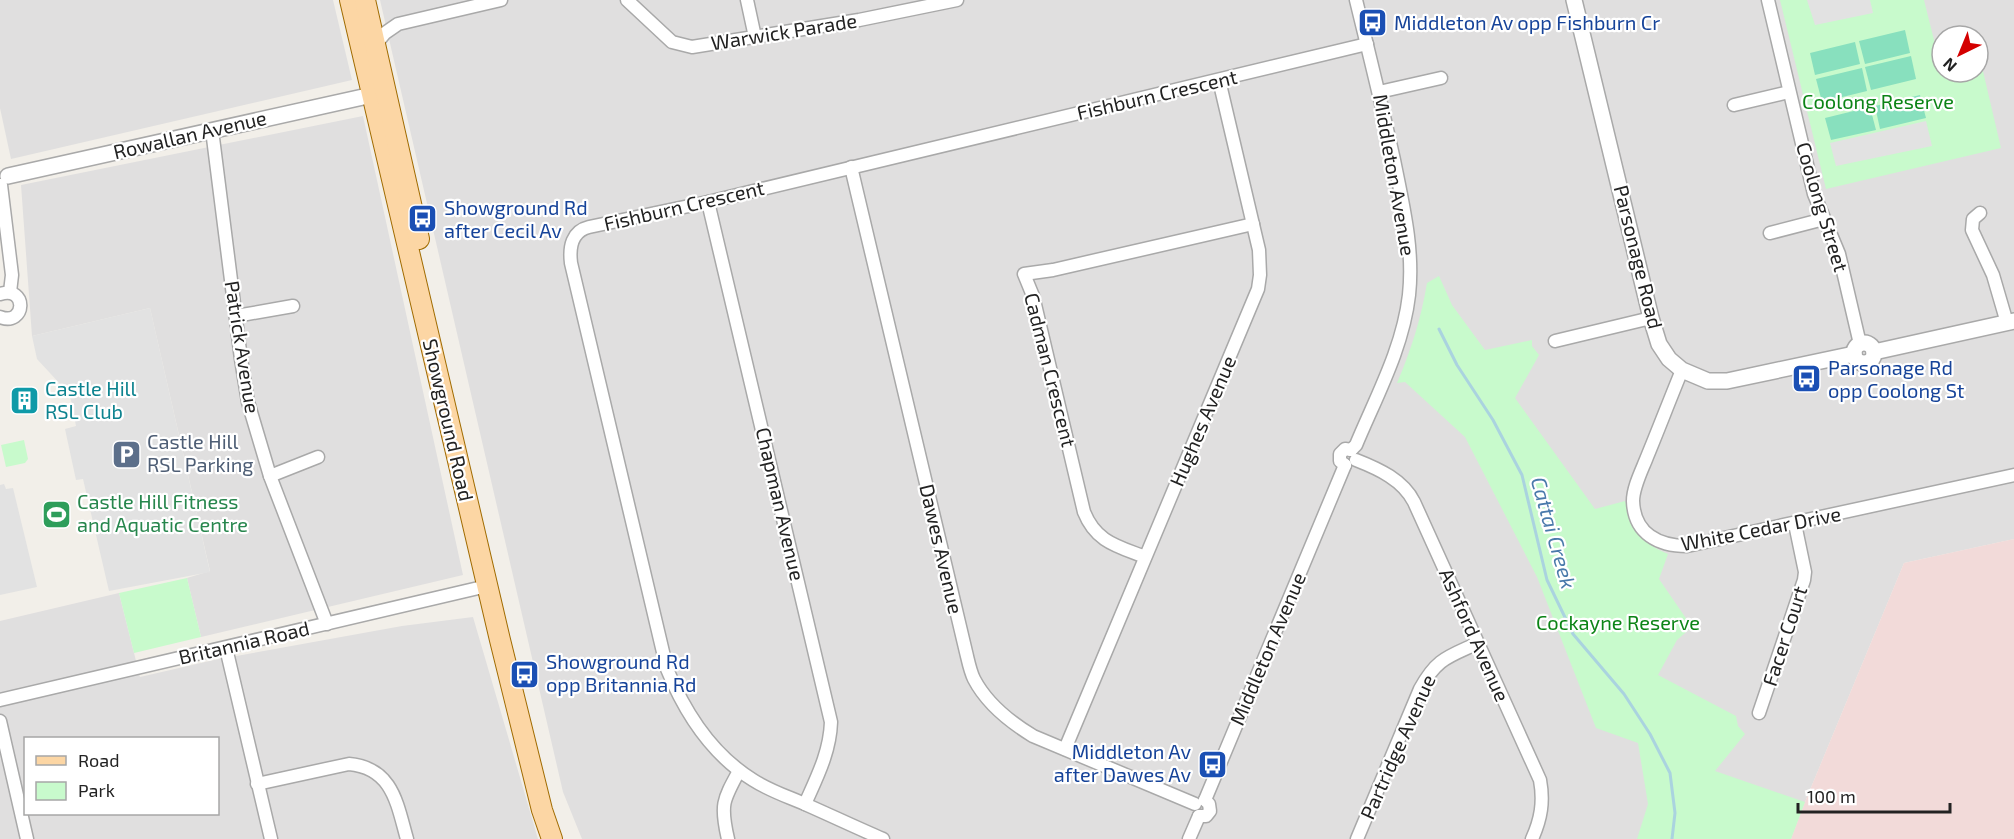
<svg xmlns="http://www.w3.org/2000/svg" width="2014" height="839" viewBox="0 0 2014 839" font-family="'Exo 2',sans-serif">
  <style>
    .residential { fill: #e0dfdf; fill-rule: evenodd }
    .commercial { fill: #f2dad9 }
    .park { fill: #c8facc }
    .pitch { fill: #88e0be }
    .parking { fill: #e2e2e2 }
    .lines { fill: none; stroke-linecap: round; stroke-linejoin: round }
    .stream { stroke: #aad3df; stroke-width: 3 }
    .minor-casing { stroke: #a9a9a9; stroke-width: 15 }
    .tertiary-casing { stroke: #a9a9a9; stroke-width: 18 }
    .primary-casing { stroke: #a06b00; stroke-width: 22 }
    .minor { stroke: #fff; stroke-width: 12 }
    .tertiary { stroke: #fff; stroke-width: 15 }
    .primary { stroke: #fcd6a4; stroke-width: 20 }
    .labels { text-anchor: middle; stroke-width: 4.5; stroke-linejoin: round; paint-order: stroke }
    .transit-label { font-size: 20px; fill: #164399; stroke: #fff; text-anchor: start }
    .street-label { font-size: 20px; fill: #222; stroke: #fff }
    .park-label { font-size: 20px; fill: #0c8416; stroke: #fff }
    .culture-label { font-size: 20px; fill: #0d838f; stroke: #fff; text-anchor: start }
    .service-label { font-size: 20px; fill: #4e5e75; stroke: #fff; text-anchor: start }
    .leisure-label { font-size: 20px; fill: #27864d; stroke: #fff; text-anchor: start }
    .water-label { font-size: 21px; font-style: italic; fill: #4a7aab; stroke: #fff }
  </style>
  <rect width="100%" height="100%" fill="#f2efe9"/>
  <!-- residential -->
  <g class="residential">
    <path d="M 0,0 L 333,0 L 352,80 L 11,159 L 0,108 Z"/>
    <path d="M 380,0 L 2014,0 L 2014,539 L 1904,563 L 1805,802 L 1791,839 L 582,839 L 563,792 ZM 1942,36 L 1978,36 L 1978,72 L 1942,72 Z"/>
    <path d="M 363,116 L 463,575 L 201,637 L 187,578 L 210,571 L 150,308 L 32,336 L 21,185 Z"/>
    <path d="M 119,593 L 140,677 L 214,660 L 402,626 L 473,617 L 538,839 L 0,839 L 0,621 ZM 26,738 L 218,738 L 218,814 L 26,814 Z"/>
  </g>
  <!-- commercial -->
  <path class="commercial" d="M 2014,539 L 2014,839 L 1791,839 L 1805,802 L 1904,563 Z"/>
  <!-- park -->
  <g class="park">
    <path d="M 1780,0 L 1924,0 L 1936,48 L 1942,47 L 1942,72 L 1978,72 L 1978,50 L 2001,148 L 1826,189 Z"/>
    <path d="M 1439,276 L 1452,305 L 1485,350 L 1532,340 L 1532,346 L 1539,355 L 1515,398 L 1595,509 L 1625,501 C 1632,528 1641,543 1668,554 L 1659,579 L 1692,627 L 1677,640 L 1658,675 L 1736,716 L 1738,726 L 1745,734 L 1715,771 L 1805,802 L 1791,839 L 1637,839 L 1648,804 L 1638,743 L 1596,728 L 1537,577 L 1465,437 L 1405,382 L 1397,383 C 1411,350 1421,319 1427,283 Z"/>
    <path d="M 24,440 L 28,459 L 25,463 L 6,467 L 1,445 Z"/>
    <path d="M 187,578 L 201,637 L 134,653 L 119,593 Z"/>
  </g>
  <!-- pitch -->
  <g class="pitch">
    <path d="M 1905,30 L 1910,53 L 1865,64 L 1859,41 Z"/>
    <path d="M 1855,42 L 1860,64 L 1815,75 L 1810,53 Z"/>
    <path d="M 1911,56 L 1916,79 L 1871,90 L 1865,67 Z"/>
    <path d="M 1862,68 L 1867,91 L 1822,102 L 1816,79 Z"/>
    <path d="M 1920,95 L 1926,118 L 1880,129 L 1875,106 Z"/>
    <path d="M 1870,107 L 1876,130 L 1831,140 L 1825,118 Z"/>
  </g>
  <!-- parking -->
  <g class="parking">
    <path d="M 1807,0 L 1870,0 L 1873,13 L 1815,25 Z"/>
    <path d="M 1926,121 L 1932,146 L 1836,166 L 1830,143 Z"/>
    <path d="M 150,308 L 210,572 L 109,591 L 83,479 L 76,480 L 65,429 L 76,426 L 71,400 L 62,386 L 37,359 L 32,336 Z"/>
    <path d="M 4,484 L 6,489 L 13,488 L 37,587 L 0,595 L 0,485 Z"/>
  </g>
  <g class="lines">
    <!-- stream -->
    <path class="stream" d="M 1439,329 L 1457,365 L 1493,420 L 1522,475 L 1547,580 L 1573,634 L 1624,694 L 1650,734 L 1670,773 L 1675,813 L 1672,839"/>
    <defs>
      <g id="minor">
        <path d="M 627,0 L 672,42 L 692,47 L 859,20 L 957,0"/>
        <path d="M 747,0 L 755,37"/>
        <path d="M 1768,0 L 1814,194 L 1839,254 L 1860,344"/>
        <path d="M 376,44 L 385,33 L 398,24 L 501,0"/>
        <path d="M 1379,92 L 1441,78"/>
        <path d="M 1734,105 L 1789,92"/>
        <path d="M 212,130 L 241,359 L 248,402 L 270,476 L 327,624"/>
        <path d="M 851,167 L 966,652 C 968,660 970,671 974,679 C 987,704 1010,722 1033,736 L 1195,804"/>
        <path d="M 1,185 L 12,275 L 10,292"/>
        <path d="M 708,202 L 831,722 C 830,752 817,777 805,804"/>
        <path d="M 1980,213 L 1973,219 L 1972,230 L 1993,275 L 2007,323"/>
        <path d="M 1770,233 L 1824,219"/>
        <path d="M 0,294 C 28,285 26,327 0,317"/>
        <path d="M 236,316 L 293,306"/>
        <path d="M 1555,341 L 1651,318"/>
        <path d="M 1682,370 C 1670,399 1659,428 1647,457 C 1642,470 1633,487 1633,501 C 1634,534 1659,546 1687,546 L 2014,475"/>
        <path d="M 1351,450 L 1356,445 C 1376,397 1403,348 1409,295 C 1414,249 1403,205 1394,160 C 1382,106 1369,53 1356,0"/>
        <path d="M 1356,460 C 1379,469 1403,480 1414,502 L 1540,780 C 1544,802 1541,819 1532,839"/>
        <path d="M 1345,465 L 1340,461 L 1340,454 L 1345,449 L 1351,450"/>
        <path d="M 270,476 L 318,457"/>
        <path d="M 1145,557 C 1117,546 1096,542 1084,512 L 1033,296 L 1024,274 L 1053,270 L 1253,224"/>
        <path d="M 226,648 L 271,839"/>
        <path d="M 0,700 L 487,586"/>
        <path d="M 1759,713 L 1804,580 L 1805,572 L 1795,524"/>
        <path d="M 0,721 L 27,839"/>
        <path d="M 1065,749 L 1258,289 L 1260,275 L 1259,250 L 1219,80"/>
        <path d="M 257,784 L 349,764 C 393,768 397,804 407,839"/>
        <path d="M 1205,800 L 1345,465"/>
        <path d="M 1199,816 L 1206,816 L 1210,811 L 1209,804 L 1205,800"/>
        <path d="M 728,839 C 720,805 723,800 739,771"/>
        <path d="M 883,839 C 857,828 832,816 807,805 C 789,797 770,791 753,780 C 711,754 685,713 667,669 L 571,263 C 569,247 572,231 589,227 L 708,202 L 1367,44"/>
        <path d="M 1189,839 L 1199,816"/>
        <path d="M 1357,839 L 1420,689 C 1437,658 1448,657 1478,643"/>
      </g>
      <g id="tertiary">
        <path d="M 1574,0 L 1651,318 L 1659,344 L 1669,359 L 1682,370 L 1708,381 L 1727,381 L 1854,354"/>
        <path d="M 8,176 L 372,95"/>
        <circle cx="1864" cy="353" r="10"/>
        <path d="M 1874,352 L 2014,321"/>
      </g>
      <g id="primary">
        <path d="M 350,0 L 500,640 L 542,810 L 552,839"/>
        <path d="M 365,0 L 419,239"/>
      </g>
    </defs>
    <!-- minor casing -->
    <use href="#minor" class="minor-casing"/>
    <!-- tertiary casing -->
    <use href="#tertiary" class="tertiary-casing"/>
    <!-- primary casing -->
    <use href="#primary" class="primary-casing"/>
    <!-- minor -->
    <use href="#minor" class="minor"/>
    <!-- tertiary -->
    <use href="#tertiary" class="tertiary"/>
    <!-- primary -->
    <use href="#primary" class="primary"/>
  </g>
  <!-- icons -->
  <defs>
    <symbol id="bus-square" viewBox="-11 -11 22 22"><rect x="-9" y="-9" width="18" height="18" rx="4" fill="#1a4fb4" stroke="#fff"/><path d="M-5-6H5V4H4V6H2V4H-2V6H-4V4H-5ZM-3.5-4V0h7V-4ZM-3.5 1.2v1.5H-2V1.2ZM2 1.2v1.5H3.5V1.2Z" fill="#fff"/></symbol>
    <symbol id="building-square" viewBox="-11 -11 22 22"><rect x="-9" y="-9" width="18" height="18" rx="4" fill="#0f9aa8" stroke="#fff"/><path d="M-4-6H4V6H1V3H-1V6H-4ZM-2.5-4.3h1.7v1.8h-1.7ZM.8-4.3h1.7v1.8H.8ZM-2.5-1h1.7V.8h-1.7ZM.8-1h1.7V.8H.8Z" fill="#fff"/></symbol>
    <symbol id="parking-square" viewBox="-11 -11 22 22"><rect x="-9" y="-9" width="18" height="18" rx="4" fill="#5c6f8a" stroke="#fff"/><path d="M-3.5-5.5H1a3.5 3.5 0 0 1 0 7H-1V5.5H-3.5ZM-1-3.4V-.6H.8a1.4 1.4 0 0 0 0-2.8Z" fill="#fff"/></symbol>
    <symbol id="stadium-square" viewBox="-11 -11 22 22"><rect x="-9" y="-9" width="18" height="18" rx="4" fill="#2e9e5b" stroke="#fff"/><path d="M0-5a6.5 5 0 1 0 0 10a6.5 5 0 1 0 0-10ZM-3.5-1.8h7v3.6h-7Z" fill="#fff"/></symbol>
  </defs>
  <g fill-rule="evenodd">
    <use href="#bus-square" x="1356" y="6" width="33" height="33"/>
    <use href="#bus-square" x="406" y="202" width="33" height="33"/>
    <use href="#bus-square" x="1790" y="362" width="33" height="33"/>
    <use href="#building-square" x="8" y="384" width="33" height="33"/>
    <use href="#parking-square" x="110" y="438" width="33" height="33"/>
    <use href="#stadium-square" x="40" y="498" width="33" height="33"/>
    <use href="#bus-square" x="508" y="658" width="33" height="33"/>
    <use href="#bus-square" x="1196" y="748" width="33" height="33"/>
  </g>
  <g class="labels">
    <!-- transit labels -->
    <g class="transit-label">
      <text x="1394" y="30">Middleton Av opp Fishburn Cr</text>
      <text x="444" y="215">Showground Rd<tspan x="444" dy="23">after Cecil Av</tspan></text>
      <text x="1828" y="375">Parsonage Rd<tspan x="1828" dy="23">opp Coolong St</tspan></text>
      <text x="546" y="669">Showground Rd<tspan x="546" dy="23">opp Britannia Rd</tspan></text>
      <text x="1191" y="759" text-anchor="end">Middleton Av<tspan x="1191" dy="23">after Dawes Av</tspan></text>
    </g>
    <!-- street labels -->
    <g class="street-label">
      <text transform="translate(784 32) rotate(-9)" y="7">Warwick Parade</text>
      <text transform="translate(1157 95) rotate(-13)" y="7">Fishburn Crescent</text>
      <text transform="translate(190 135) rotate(-13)" y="7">Rowallan Avenue</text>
      <text transform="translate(1394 175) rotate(80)" y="7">Middleton Avenue</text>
      <text transform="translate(684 206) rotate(-13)" y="7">Fishburn Crescent</text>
      <text transform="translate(1822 207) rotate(73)" y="7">Coolong Street</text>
      <text transform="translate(1638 257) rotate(76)" y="7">Parsonage Road</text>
      <text transform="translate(242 347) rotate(81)" y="7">Patrick Avenue</text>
      <text transform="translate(1050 370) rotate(76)" y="7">Cadman Crescent</text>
      <text transform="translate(448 420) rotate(77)" y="7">Showground Road</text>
      <text transform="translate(1203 421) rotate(-67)" y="7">Hughes Avenue</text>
      <text transform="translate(780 504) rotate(77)" y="7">Chapman Avenue</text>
      <text transform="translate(1761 529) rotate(-11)" y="7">White Cedar Drive</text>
      <text transform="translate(941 549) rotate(77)" y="7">Dawes Avenue</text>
      <text transform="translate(1474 635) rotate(66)" y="7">Ashford Avenue</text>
      <text transform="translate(1785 636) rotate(-72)" y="7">Facer Court</text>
      <text transform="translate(244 643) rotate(-13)" y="7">Britannia Road</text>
      <text transform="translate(1268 649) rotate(-67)" y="7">Middleton Avenue</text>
      <text transform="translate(1398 747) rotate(-66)" y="7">Partridge Avenue</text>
    </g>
    <!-- park labels -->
    <g class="park-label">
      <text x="1878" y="109">Coolong Reserve</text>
      <text x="1618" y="630">Cockayne Reserve</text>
    </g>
    <!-- culture labels -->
    <g class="culture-label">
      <text x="45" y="396">Castle Hill<tspan x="45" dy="23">RSL Club</tspan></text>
    </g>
    <!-- service labels -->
    <g class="service-label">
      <text x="147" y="449">Castle Hill<tspan x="147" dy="23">RSL Parking</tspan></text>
    </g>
    <!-- leisure labels -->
    <g class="leisure-label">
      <text x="77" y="509">Castle Hill Fitness<tspan x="77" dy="23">and Aquatic Centre</tspan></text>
    </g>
    <!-- water labels -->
    <g class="water-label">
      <text transform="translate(1553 533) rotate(74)" y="7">Cattai Creek</text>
    </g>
  </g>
  <!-- legend -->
  <rect x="24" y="737" width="195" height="78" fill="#ffffff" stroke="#a7a7a7" stroke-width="1.5"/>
  <rect x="36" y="756" width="30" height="9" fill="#fcd6a4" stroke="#a7a7a7" stroke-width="1.5"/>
  <text x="78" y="767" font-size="18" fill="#222222">Road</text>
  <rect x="36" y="782" width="30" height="18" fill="#c8facc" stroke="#a7a7a7" stroke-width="1.5"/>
  <text x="78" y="797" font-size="18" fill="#222222">Park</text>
  <!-- north arrow -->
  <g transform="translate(1960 54) rotate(223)"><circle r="28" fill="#ffffff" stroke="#a7a7a7" stroke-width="1.5"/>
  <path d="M0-4.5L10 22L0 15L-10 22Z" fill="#d40000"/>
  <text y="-9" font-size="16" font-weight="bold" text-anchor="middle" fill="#222222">N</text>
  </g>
  <!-- scale -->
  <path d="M1798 803v9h152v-9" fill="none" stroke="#222222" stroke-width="3"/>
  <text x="1807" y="803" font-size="18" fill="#222222" stroke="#ffffff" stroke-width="4.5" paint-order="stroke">100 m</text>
</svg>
